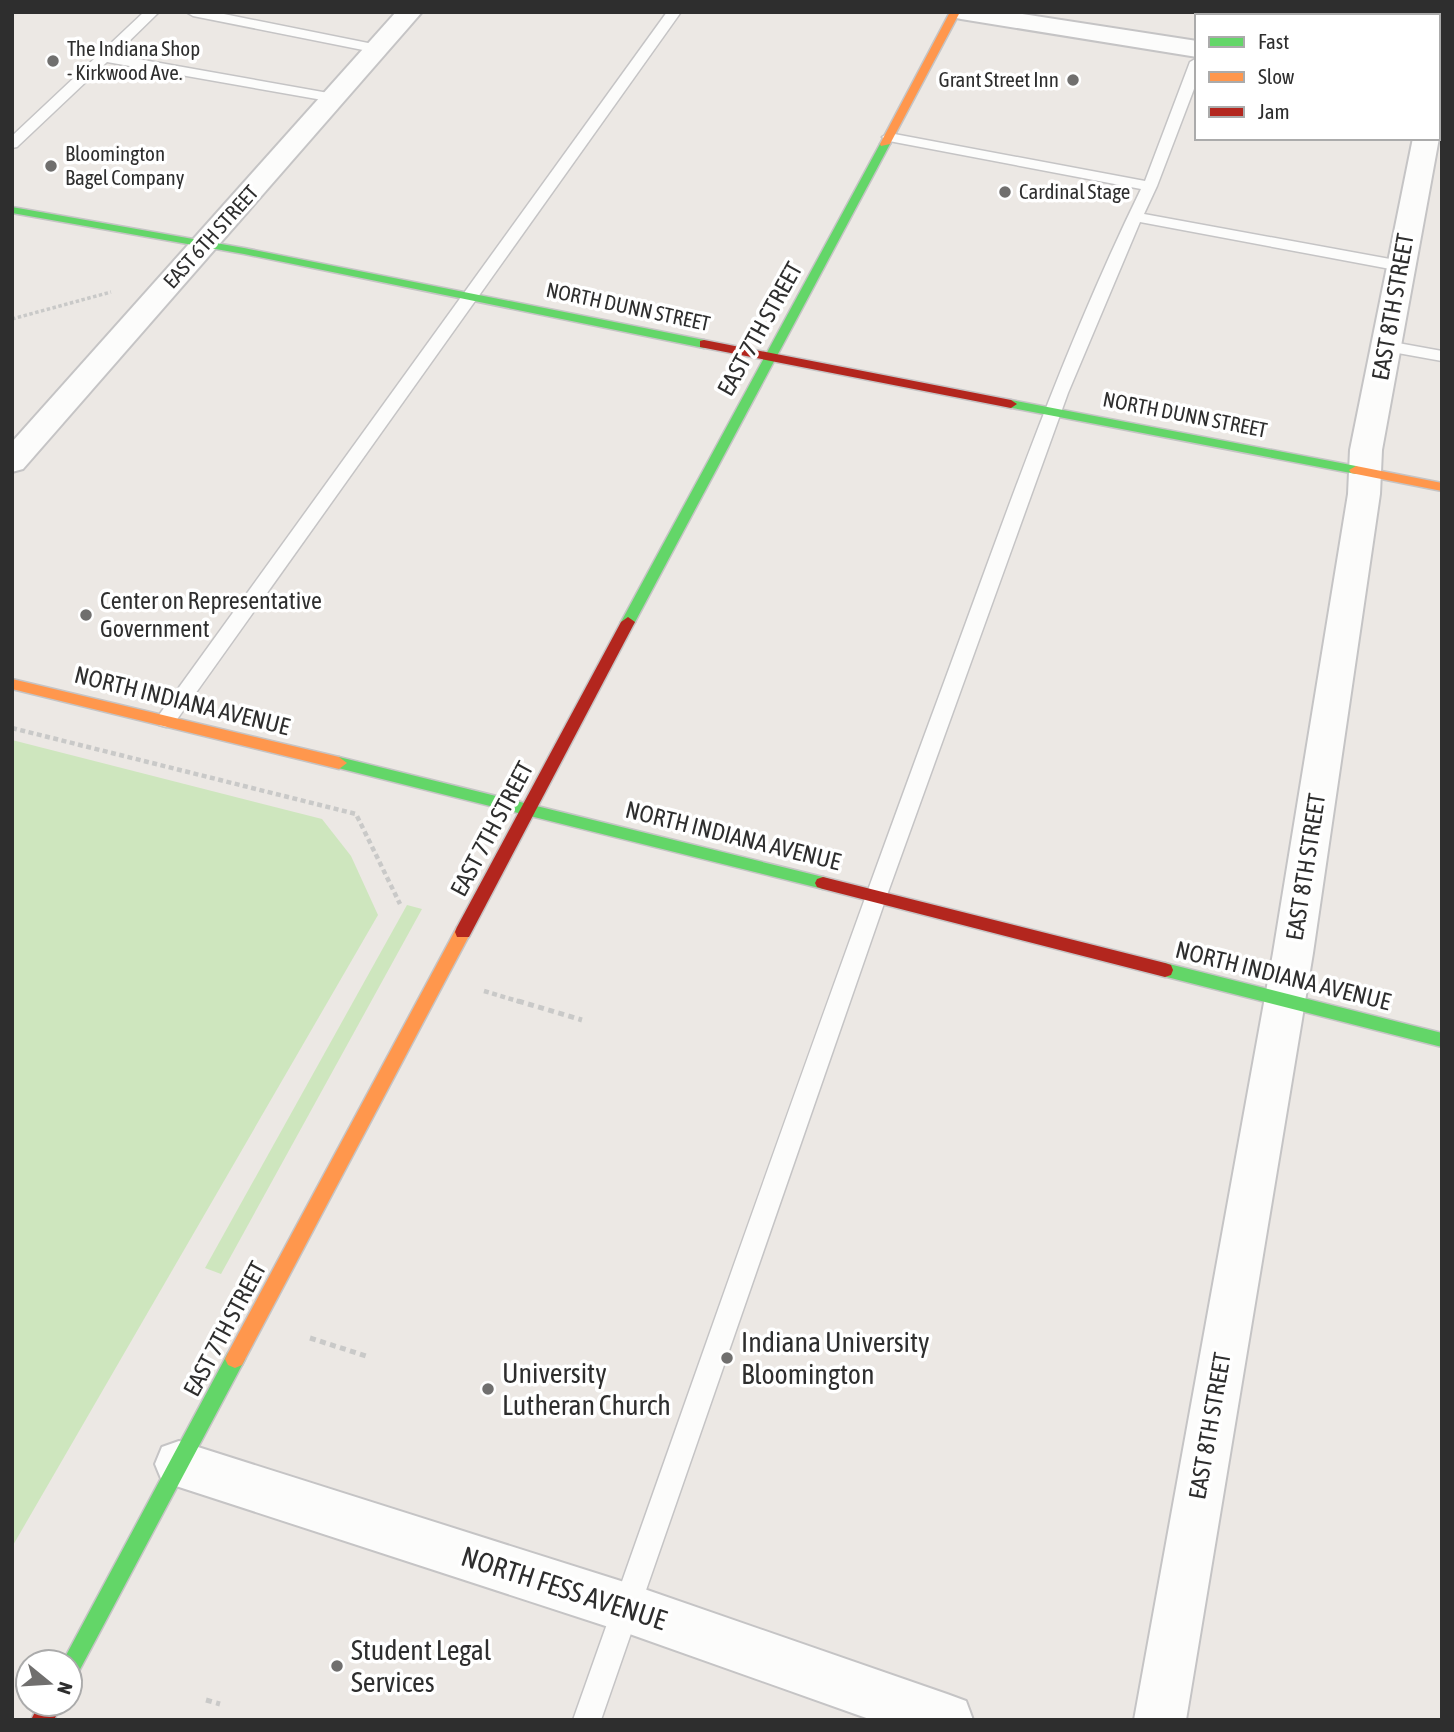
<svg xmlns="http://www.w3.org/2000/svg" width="1454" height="1732" viewBox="0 0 1454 1732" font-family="'Asap Condensed',sans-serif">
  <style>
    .green { fill: #cee6be }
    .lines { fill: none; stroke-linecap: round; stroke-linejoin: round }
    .lane-casing { stroke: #c5c4c5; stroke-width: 3 }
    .street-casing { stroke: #c5c4c5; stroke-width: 4 }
    .fast-casing { stroke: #c5c4c5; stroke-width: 3 }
    .slow-casing { stroke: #c5c4c5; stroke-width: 3 }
    .jam-casing { stroke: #c5c4c5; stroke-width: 3 }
    .path-far2 { stroke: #c9c9c8; stroke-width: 3.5; stroke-dasharray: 3.5 2.5; stroke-linecap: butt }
    .path-far1 { stroke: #c9c9c8; stroke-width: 4.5; stroke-dasharray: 5 3.5; stroke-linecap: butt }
    .path { stroke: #c9c9c8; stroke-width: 5; stroke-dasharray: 6 4.5; stroke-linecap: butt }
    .lane { fill: #fcfcfb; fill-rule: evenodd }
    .street { fill: #fcfcfb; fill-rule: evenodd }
    .fast { fill: #63d668; fill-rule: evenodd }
    .slow { fill: #ff974d; fill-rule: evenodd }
    .jam { fill: #b3261e; fill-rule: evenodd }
    .poi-dot { fill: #706f6e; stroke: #fff; stroke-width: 2.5 }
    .labels { text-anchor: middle; stroke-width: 7; stroke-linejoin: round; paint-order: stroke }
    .far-poi-label { font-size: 21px; fill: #2e2e2e; stroke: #fff; text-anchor: start }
    .far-street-label { font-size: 21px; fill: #2e2e2e; stroke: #fff }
    .street-label { font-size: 24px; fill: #2e2e2e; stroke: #fff }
    .poi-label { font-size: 24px; fill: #2e2e2e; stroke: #fff; text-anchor: start }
    .near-poi-label { font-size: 28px; fill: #2e2e2e; stroke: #fff; text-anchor: start }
    .near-street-label { font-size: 28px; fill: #2e2e2e; stroke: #fff }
  </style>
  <rect width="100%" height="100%" fill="#ece8e4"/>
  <!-- green -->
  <g class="green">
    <path d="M 12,740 L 322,819 L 351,856 L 378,915 L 12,1547 Z"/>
    <path d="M 407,905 L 422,909 L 221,1274 L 205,1268 Z"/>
  </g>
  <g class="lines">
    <defs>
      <g id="lane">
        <path d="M 144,12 L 159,12 L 115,55 L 334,94 L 341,98 L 334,102 L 107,62 L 17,147 L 12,148 L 12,136 Z"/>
        <path d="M 186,12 L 214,12 L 378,45 L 385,49 L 378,53 L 193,16 Z"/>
        <path d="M 667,12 L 681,12 L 173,725 L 166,727 L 159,725 L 156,720 L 159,715 Z"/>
        <path d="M 1206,12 L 1220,12 L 1219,16 L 1205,16 Z"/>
        <path d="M 1197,58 L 1197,81 L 1157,186 L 1144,214 L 1401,261 L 1409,266 L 1401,271 L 1140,222 L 1068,393 L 887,895 L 601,1720 L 573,1720 C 691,1387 807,1054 929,723 C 996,543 1057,361 1141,189 L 889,141 L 882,137 L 889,133 L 1145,181 L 1190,62 Z"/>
        <path d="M 1387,341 L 1442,351 L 1442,361 L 1381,350 L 1379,346 L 1381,342 Z"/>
      </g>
      <g id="street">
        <path d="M 396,12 L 422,12 L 23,469 L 12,472 L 12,442 Z"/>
        <path d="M 949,12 L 1010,12 L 1197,41 L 1197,57 L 961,19 L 952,17 Z"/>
        <path d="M 1442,49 L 1442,84 L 1438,85 L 1438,50 Z"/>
        <path d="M 1438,136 L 1439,138 L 1382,450 L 1380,494 L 1313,953 L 1186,1720 L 1134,1720 L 1273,953 L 1348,494 L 1350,450 L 1413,138 Z"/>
        <path d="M 179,1441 L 624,1582 L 947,1694 L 966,1701 L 973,1720 L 872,1720 L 624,1632 L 179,1487 L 162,1481 L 155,1464 L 162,1447 Z"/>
      </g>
      <g id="fast">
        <path d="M 885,141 L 890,144 L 635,622 L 633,625 L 623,625 L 621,622 L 880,144 Z"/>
        <path d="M 12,207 L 244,248 L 704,340 L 710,344 L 704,348 L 244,254 L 12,213 Z"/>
        <path d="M 1011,400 L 1356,466 L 1363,470 L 1356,474 L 1007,407 L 1007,401 Z"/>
        <path d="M 339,757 L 823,877 L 829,879 L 831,883 L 829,887 L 823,889 L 334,767 L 331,763 L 334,759 Z"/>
        <path d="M 1165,963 L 1442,1033 L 1442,1047 L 1159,975 L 1157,970 L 1159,965 Z"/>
        <path d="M 235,1350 L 242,1353 L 245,1359 L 242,1365 L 77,1675 L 70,1679 L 70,1662 L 63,1661 L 228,1353 Z"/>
      </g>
      <g id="slow">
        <path d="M 950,12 L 960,12 L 890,144 L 881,146 L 880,144 Z"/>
        <path d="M 1356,466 L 1442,483 L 1442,491 L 1351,473 L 1349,470 Z"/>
        <path d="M 12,679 L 339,757 L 347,763 L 339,769 L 12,689 Z"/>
        <path d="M 463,926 L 469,927 L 471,932 L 242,1365 L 235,1368 L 228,1365 L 225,1359 L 228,1353 L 457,927 Z"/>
      </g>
      <g id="jam">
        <path d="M 704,340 L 1011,400 L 1017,404 L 1011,408 L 700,347 L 700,341 Z"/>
        <path d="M 628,617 L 635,622 L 469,937 L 457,937 L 455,932 L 457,927 L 621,622 Z"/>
        <path d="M 823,877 L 1165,963 L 1171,965 L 1173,970 L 1171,975 L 1165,977 L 823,889 L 817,887 L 815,883 L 817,879 Z"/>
        <path d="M 39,1704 L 62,1704 L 54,1720 L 31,1720 Z"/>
      </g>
    </defs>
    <!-- lane casing -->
    <use href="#lane" class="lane-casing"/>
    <!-- street casing -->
    <use href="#street" class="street-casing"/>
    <!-- fast casing -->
    <use href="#fast" class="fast-casing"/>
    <!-- slow casing -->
    <use href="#slow" class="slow-casing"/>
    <!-- jam casing -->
    <use href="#jam" class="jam-casing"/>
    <!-- path-far2 -->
    <path class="path-far2" d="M 12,319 L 111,292"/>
    <!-- path-far1 -->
    <g class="path-far1">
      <path d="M 12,728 L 356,814 L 400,904"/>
      <path d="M 484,991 L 524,1003"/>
    </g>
    <!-- path -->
    <g class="path">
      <path d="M 518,1001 L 582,1020"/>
      <path d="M 310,1338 L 369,1357"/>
      <path d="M 206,1700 L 220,1704"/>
    </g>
    <!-- lane -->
    <use href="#lane" class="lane"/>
    <!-- street -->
    <use href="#street" class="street"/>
    <!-- fast -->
    <use href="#fast" class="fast"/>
    <!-- slow -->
    <use href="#slow" class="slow"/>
    <!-- jam -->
    <use href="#jam" class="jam"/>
  </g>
  <!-- markers -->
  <g class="poi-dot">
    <circle cx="53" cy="61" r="7"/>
    <circle cx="1073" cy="80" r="7"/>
    <circle cx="51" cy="166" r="7"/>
    <circle cx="1005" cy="192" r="7"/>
    <circle cx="86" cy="615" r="7"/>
    <circle cx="727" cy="1358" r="7"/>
    <circle cx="488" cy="1389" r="7"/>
    <circle cx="337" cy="1666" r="7"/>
  </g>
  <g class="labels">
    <!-- far-poi labels -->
    <g class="far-poi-label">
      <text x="67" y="56">The Indiana Shop<tspan x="67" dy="24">- Kirkwood Ave.</tspan></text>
      <text x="1059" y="87" text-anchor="end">Grant Street Inn</text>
      <text x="65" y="161">Bloomington<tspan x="65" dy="24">Bagel Company</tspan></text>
      <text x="1019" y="199">Cardinal Stage</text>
    </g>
    <!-- far-street labels -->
    <g class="far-street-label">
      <text transform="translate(211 237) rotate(-48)" y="7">EAST 6TH STREET</text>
      <text transform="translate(628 307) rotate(12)" y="7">NORTH DUNN STREET</text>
      <text transform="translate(1185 415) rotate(11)" y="7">NORTH DUNN STREET</text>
    </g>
    <!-- street labels -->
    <g class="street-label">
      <text transform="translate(1393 307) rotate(-80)" y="8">EAST 8TH STREET</text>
      <text transform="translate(760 329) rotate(-61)" y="8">EAST 7TH STREET</text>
      <text transform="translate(182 701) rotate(14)" y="8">NORTH INDIANA AVENUE</text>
      <text transform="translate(492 829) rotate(-62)" y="8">EAST 7TH STREET</text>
      <text transform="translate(733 836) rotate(14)" y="8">NORTH INDIANA AVENUE</text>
      <text transform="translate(1306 867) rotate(-81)" y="8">EAST 8TH STREET</text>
      <text transform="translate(1283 976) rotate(14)" y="8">NORTH INDIANA AVENUE</text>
      <text transform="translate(225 1329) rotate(-62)" y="8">EAST 7TH STREET</text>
      <text transform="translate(1210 1426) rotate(-80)" y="8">EAST 8TH STREET</text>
    </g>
    <!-- poi labels -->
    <g class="poi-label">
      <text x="100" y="609">Center on Representative<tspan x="100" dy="28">Government</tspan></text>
    </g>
    <!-- near-poi labels -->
    <g class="near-poi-label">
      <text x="741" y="1352">Indiana University<tspan x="741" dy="32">Bloomington</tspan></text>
      <text x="502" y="1383">University<tspan x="502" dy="32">Lutheran Church</tspan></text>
      <text x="351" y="1660">Student Legal<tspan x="351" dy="32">Services</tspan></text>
    </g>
    <!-- near-street labels -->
    <g class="near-street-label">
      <text transform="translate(564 1588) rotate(18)" y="10">NORTH FESS AVENUE</text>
    </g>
  </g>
  <!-- border -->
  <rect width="1454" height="1732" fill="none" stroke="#2e2e2e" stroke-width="28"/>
  <!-- legend -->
  <rect x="1195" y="14" width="245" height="126" fill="#ffffff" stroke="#ababab" stroke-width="2"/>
  <rect x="1209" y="37" width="35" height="10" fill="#63d668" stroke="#ababab" stroke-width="2"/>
  <text x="1258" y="49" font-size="21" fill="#2e2e2e">Fast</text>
  <rect x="1209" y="72" width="35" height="10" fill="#ff974d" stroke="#ababab" stroke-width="2"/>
  <text x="1258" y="84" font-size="21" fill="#2e2e2e">Slow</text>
  <rect x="1209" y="107" width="35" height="10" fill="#b3261e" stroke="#ababab" stroke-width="2"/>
  <text x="1258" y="119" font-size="21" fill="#2e2e2e">Jam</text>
  <!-- north arrow -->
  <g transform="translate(49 1683) rotate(108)"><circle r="33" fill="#ffffff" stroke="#ababab" stroke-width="2"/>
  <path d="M0-5L12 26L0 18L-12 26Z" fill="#706f6e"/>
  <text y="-10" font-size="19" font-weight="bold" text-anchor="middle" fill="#2e2e2e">N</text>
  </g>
</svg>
